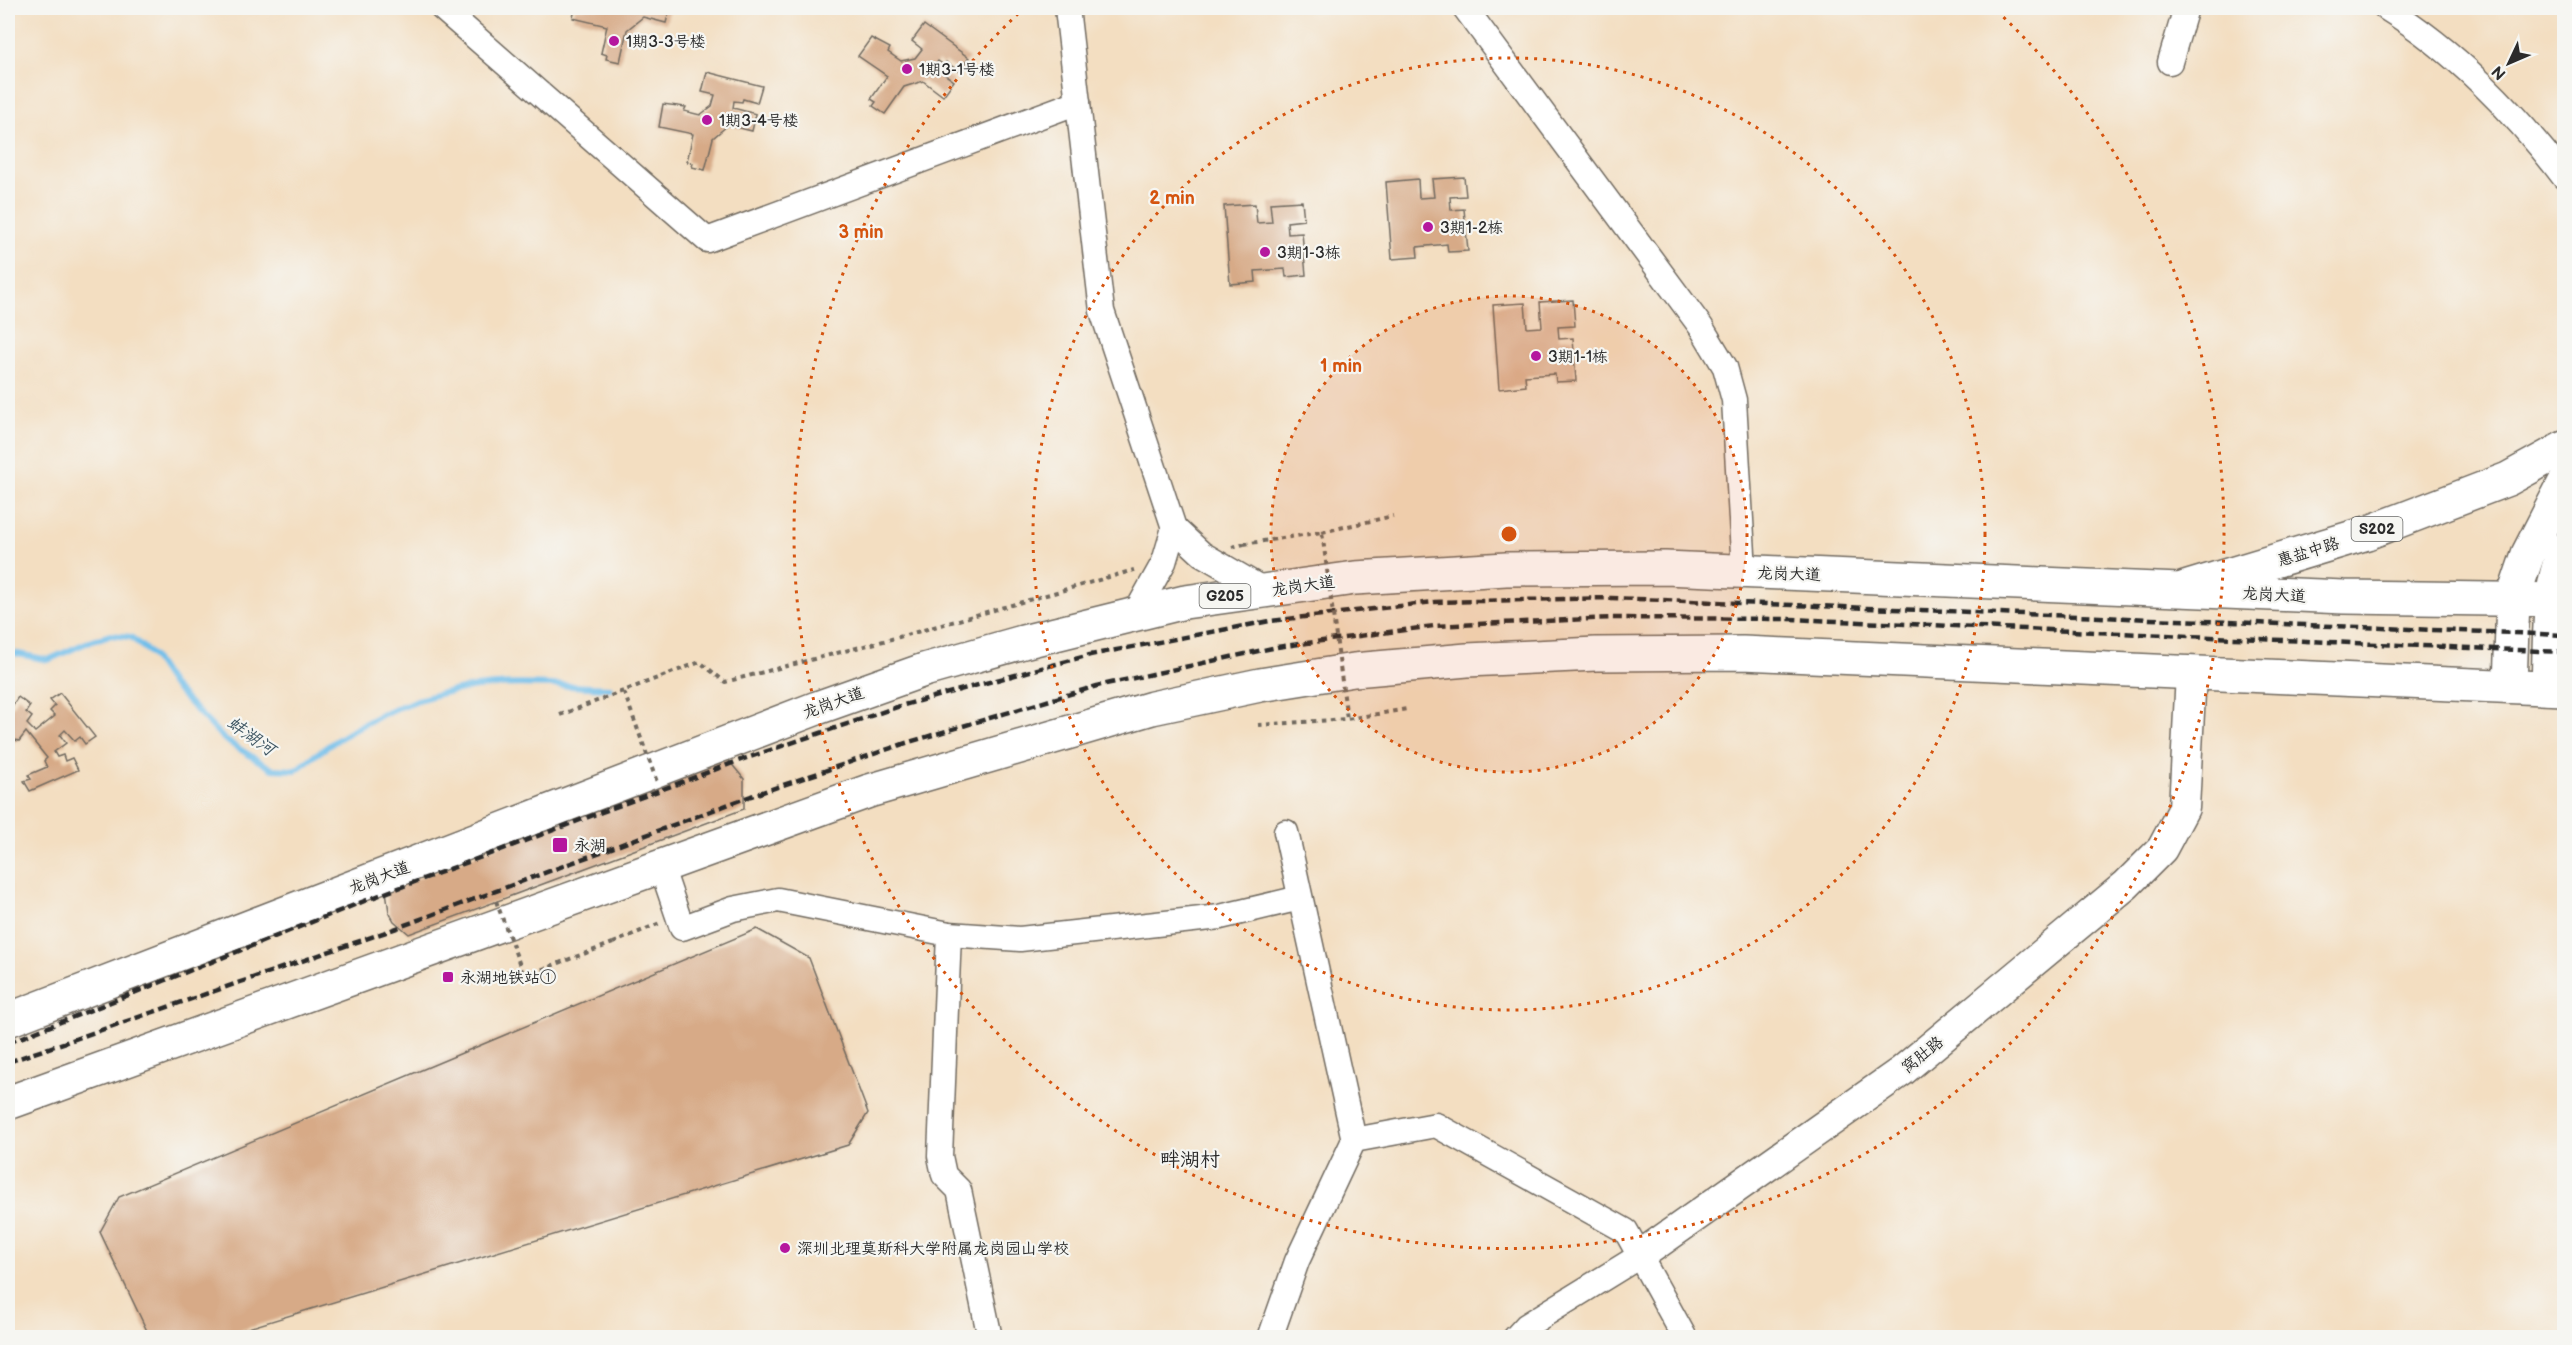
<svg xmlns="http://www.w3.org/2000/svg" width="2572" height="1345" viewBox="0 0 2572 1345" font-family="'Balsamiq Sans','LXGW WenKai TC',sans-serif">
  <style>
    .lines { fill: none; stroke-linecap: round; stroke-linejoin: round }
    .stream { stroke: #6fbeea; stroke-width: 6 }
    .building { fill: #d7aa87 }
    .minor-casing { stroke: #716a60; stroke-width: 27 }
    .tertiary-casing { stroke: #716a60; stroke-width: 33 }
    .primary-casing { stroke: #716a60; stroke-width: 36 }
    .trunk-casing { stroke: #716a60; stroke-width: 36 }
    .path { stroke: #716a60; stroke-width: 4; stroke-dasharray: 4.5 4.5; stroke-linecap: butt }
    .minor { stroke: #fff; stroke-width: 24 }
    .tertiary { stroke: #fff; stroke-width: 30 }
    .primary { stroke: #fff; stroke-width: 33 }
    .trunk { stroke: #fff; stroke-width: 33 }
    .rail { stroke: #2b2b2b; stroke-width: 4.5; stroke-dasharray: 9 4.5; stroke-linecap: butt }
    .path-bridge { stroke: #716a60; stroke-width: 4; stroke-dasharray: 4.5 4.5; stroke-linecap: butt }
    .ring { fill: none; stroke: #d5540f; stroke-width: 3; stroke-dasharray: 3 6 }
    .poi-dot { fill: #b5179e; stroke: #f6f6f2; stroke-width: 2 }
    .labels { text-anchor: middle; stroke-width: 4.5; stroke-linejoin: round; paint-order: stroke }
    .shield { fill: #f6f6f2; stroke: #686867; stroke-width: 1.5 }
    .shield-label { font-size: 15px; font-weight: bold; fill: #2b2b2b }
    .poi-label { font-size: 16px; fill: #2b2b2b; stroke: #f6f6f2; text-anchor: start }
    .street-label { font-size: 16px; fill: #2b2b2b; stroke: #f6f6f2 }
    .water-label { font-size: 18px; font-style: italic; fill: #3f5764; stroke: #f6f6f2 }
    .quarter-label { font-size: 20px; fill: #2b2b2b; stroke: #f6f6f2 }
    .centre { fill: #d5540f; stroke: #f6f6f2; stroke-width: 3 }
    .ring-label { font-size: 18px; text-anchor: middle; font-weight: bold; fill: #d5540f; stroke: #f6f6f2; stroke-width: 4.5; stroke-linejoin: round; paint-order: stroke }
  </style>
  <rect width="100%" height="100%" fill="#f6f6f2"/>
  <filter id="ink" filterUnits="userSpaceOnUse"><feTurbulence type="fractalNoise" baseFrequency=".0167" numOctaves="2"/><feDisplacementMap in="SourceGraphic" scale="12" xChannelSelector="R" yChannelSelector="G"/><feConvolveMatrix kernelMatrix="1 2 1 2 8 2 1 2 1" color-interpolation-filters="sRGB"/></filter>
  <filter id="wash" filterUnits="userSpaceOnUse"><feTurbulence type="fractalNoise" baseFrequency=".008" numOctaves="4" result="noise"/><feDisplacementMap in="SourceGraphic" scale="24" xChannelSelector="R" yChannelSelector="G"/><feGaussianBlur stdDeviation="1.35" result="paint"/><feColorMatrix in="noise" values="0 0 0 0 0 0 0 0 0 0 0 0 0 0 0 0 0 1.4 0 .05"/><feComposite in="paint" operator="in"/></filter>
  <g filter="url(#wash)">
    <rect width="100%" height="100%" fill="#f3dec1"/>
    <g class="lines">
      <!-- stream -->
      <path class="stream" d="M 8,652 L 48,660 L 86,643 L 110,635 L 131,637 L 152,655 L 171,684 L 225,740 L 272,769 L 296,770 C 345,730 400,699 463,689 C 511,680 562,686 610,688"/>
    </g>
    <g id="blocks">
      <!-- building -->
      <g class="building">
        <path d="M 575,8 L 670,8 L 666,23 L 643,17 L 627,30 L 620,62 L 606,59 L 607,55 L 601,53 L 607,26 L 573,18 Z"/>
        <path d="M 924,25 L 969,58 L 959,71 L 946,62 L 944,65 L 938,61 L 934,67 L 954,81 L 943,96 L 923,81 L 904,87 L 885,114 L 873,106 L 876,102 L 871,99 L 887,76 L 858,56 L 871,38 L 890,48 L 888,52 L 901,61 L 915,58 L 922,49 L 912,41 Z"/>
        <path d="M 707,72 L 762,86 L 757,103 L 743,99 L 742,102 L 734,101 L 733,108 L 756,114 L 752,131 L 728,125 L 713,138 L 705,170 L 692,167 L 693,163 L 687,162 L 693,134 L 659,127 L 663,104 L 686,107 L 684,111 L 700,115 L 712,106 L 715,95 L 702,92 Z"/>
        <path d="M 1464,177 L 1466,196 L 1450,197 L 1451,210 L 1464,209 L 1468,251 L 1448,252 L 1447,244 L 1417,247 L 1418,257 L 1392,259 L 1386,182 L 1418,179 L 1419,198 L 1434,197 L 1432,179 Z"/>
        <path d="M 1302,201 L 1304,220 L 1287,222 L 1288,234 L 1302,233 L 1306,275 L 1286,277 L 1285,269 L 1255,271 L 1256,282 L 1230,284 L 1224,206 L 1255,204 L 1257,223 L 1272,222 L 1270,203 Z"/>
        <path d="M 1573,300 L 1575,326 L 1558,327 L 1559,339 L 1573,338 L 1576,381 L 1556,382 L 1555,374 L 1525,376 L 1526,386 L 1499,389 L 1493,305 L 1525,303 L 1527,328 L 1542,327 L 1540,302 Z"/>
        <path d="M 60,693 L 95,737 L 85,744 L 80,737 L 75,741 L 65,730 L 60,735 L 66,743 L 54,752 L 57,757 L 63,755 L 65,761 L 72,758 L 78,770 L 30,791 L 24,781 L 31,779 L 28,775 L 47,767 L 44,761 L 47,758 L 26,732 L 19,741 L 16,740 L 8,749 L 8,712 L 18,697 L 30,706 L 26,712 L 32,717 L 27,724 L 35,732 L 55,716 L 50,711 L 55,706 L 50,700 Z"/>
        <path d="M 725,756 L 744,779 L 744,809 L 409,934 L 394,921 L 389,912 L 386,891 Z"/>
        <path d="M 757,929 L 809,958 L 868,1113 L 848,1145 L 216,1338 L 158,1338 L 148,1333 L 100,1232 L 119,1197 Z"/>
      </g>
    </g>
  </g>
  <g filter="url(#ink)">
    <use href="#blocks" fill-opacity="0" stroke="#716a60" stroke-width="1.5"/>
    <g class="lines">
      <defs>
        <g id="minor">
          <path d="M 442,8 L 707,240 L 1078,102"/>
          <path d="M 1067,8 L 1102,311 L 1174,528"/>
          <path d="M 1465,8 L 1701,327 L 1725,367 L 1734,400 L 1744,571"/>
          <path d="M 2386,8 C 2454,50 2516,113 2564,177"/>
          <path d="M 2170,62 L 2186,8"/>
          <path d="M 1135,614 L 1164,562 L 1174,528 L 1202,554 L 1264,590"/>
          <path d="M 661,866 L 682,928 L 733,909 L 778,900 L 949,934 L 1020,939 L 1220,917 L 1300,898"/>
          <path d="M 949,934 L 940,1156 L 944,1175 L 959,1190 L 990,1338"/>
          <path d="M 1354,1140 L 1436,1125 L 1626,1231 L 1685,1338"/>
          <path d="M 1270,1338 L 1297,1261 L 1354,1140 L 1286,832"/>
          <path d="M 1515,1338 L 1526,1326 L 1638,1257"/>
        </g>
        <path id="tertiary" d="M 1638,1257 L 1902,1071 L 2126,885 L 2162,849 L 2184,808 L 2191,674"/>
        <g id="primary">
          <path d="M 2185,588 L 2367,533 L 2508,479 L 2564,448"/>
          <path d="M 2510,686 L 2513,598 L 2528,554 L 2564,484"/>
          <path d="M 2548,688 C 2550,643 2547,593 2564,550"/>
        </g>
        <g id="trunk">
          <path d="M 8,1020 L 817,708 L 924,670 L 1023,642 L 1185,602 L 1355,578 L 1506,569 L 1665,568 L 2344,597 L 2564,600"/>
          <path d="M 8,1103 L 869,791 L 1152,708 L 1260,685 L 1354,670 L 1467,660 L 1596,654 L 1743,653 L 2564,689"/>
        </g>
      </defs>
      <!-- minor casing -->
      <use href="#minor" class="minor-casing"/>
      <!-- tertiary casing -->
      <use href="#tertiary" class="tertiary-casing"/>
      <!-- primary casing -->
      <use href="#primary" class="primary-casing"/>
      <!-- trunk casing -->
      <use href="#trunk" class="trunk-casing"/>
      <!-- path -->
      <g class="path">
        <path d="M 1322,532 L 1393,516"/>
        <path d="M 1232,547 L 1244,544"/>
        <path d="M 560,715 L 700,662 L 725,682 L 899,637 L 1134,570"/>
        <path d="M 1258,725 L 1347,719 L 1407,709"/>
        <path d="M 613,943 L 660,923"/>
        <path d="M 502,983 L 524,976"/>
      </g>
      <!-- minor -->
      <use href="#minor" class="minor"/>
      <!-- tertiary -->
      <use href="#tertiary" class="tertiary"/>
      <!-- primary -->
      <use href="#primary" class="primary"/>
      <!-- trunk -->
      <use href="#trunk" class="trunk"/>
      <!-- rail -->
      <g class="rail">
        <path d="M 8,1043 L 372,898 L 738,761 L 900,706 L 1090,655 L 1270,621 L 1434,602 L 1611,598 L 2564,635"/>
        <path d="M 8,1062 L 386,932 L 751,796 L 906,743 L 1097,686 L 1277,647 L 1434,626 L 1612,618 L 1790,619 L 2564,652"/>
      </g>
      <!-- path-bridge -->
      <g class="path-bridge">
        <path d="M 1244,544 L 1322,532 L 1347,719"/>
        <path d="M 624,692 L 657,782"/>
        <path d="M 496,901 L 524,976 L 613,943"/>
      </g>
    </g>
  </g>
  <!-- distance rings -->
  <circle cx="1509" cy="534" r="238" fill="#d5540f" fill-opacity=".12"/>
  <g class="ring">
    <circle cx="1509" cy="534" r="238"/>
    <circle cx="1509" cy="534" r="476"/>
    <path d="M1997 11A715 715 0 1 1 1021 11"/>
  </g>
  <!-- markers -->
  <g class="poi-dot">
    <circle cx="614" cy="41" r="6"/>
    <circle cx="907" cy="69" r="6"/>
    <circle cx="707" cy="120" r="6"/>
    <circle cx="1428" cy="227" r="6"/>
    <circle cx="1265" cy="252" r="6"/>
    <circle cx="1536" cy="356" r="6"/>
    <rect x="552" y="837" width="16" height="16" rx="3"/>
    <rect x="442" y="971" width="12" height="12" rx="3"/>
    <circle cx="785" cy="1248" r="6"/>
  </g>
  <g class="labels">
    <!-- shield labels -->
    <g class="shield">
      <rect x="2351.5" y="517" width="51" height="24" rx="4.5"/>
      <rect x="1199.5" y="584" width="51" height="24" rx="4.5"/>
    </g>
    <g class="shield-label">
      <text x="2377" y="534">S202</text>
      <text x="1225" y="601">G205</text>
    </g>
    <!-- poi labels -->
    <g class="poi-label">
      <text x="626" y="47">1期3-3号楼</text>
      <text x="919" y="75">1期3-1号楼</text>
      <text x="719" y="126">1期3-4号楼</text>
      <text x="1440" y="233">3期1-2栋</text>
      <text x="1277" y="258">3期1-3栋</text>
      <text x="1548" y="362">3期1-1栋</text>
      <text x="574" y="851">永湖</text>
      <text x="460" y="983">永湖地铁站①</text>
      <text x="797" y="1254">深圳北理莫斯科大学附属龙岗园山学校</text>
    </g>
    <!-- street labels -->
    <g class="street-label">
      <text transform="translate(2308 551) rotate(-17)" y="6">惠盐中路</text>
      <text transform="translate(1789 573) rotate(2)" y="6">龙岗大道</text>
      <text transform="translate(1303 585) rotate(-8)" y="6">龙岗大道</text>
      <text transform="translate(2274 594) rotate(3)" y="6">龙岗大道</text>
      <text transform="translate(833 702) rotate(-20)" y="6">龙岗大道</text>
      <text transform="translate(379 877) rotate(-21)" y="6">龙岗大道</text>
      <text transform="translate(1922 1054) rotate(-39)" y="6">窝肚路</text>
    </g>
    <!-- water labels -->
    <g class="water-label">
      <text transform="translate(251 736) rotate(35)" y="6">蚌湖河</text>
    </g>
    <!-- quarter labels -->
    <g class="quarter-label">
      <text x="1190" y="1166">畔湖村</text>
    </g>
  </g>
  <circle cx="1509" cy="534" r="9" class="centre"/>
  <g class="ring-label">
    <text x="1172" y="204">2 min</text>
    <text x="861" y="238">3 min</text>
    <text x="1341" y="372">1 min</text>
  </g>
  <!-- margin -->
  <rect width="2572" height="1345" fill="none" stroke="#f6f6f2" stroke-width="30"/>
  <!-- north arrow -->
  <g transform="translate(2509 63) rotate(226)" stroke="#f6f6f2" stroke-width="4.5" paint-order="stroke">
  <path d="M0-4.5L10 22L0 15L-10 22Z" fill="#2b2b2b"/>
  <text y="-9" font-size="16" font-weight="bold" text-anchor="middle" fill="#2b2b2b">N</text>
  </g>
</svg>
